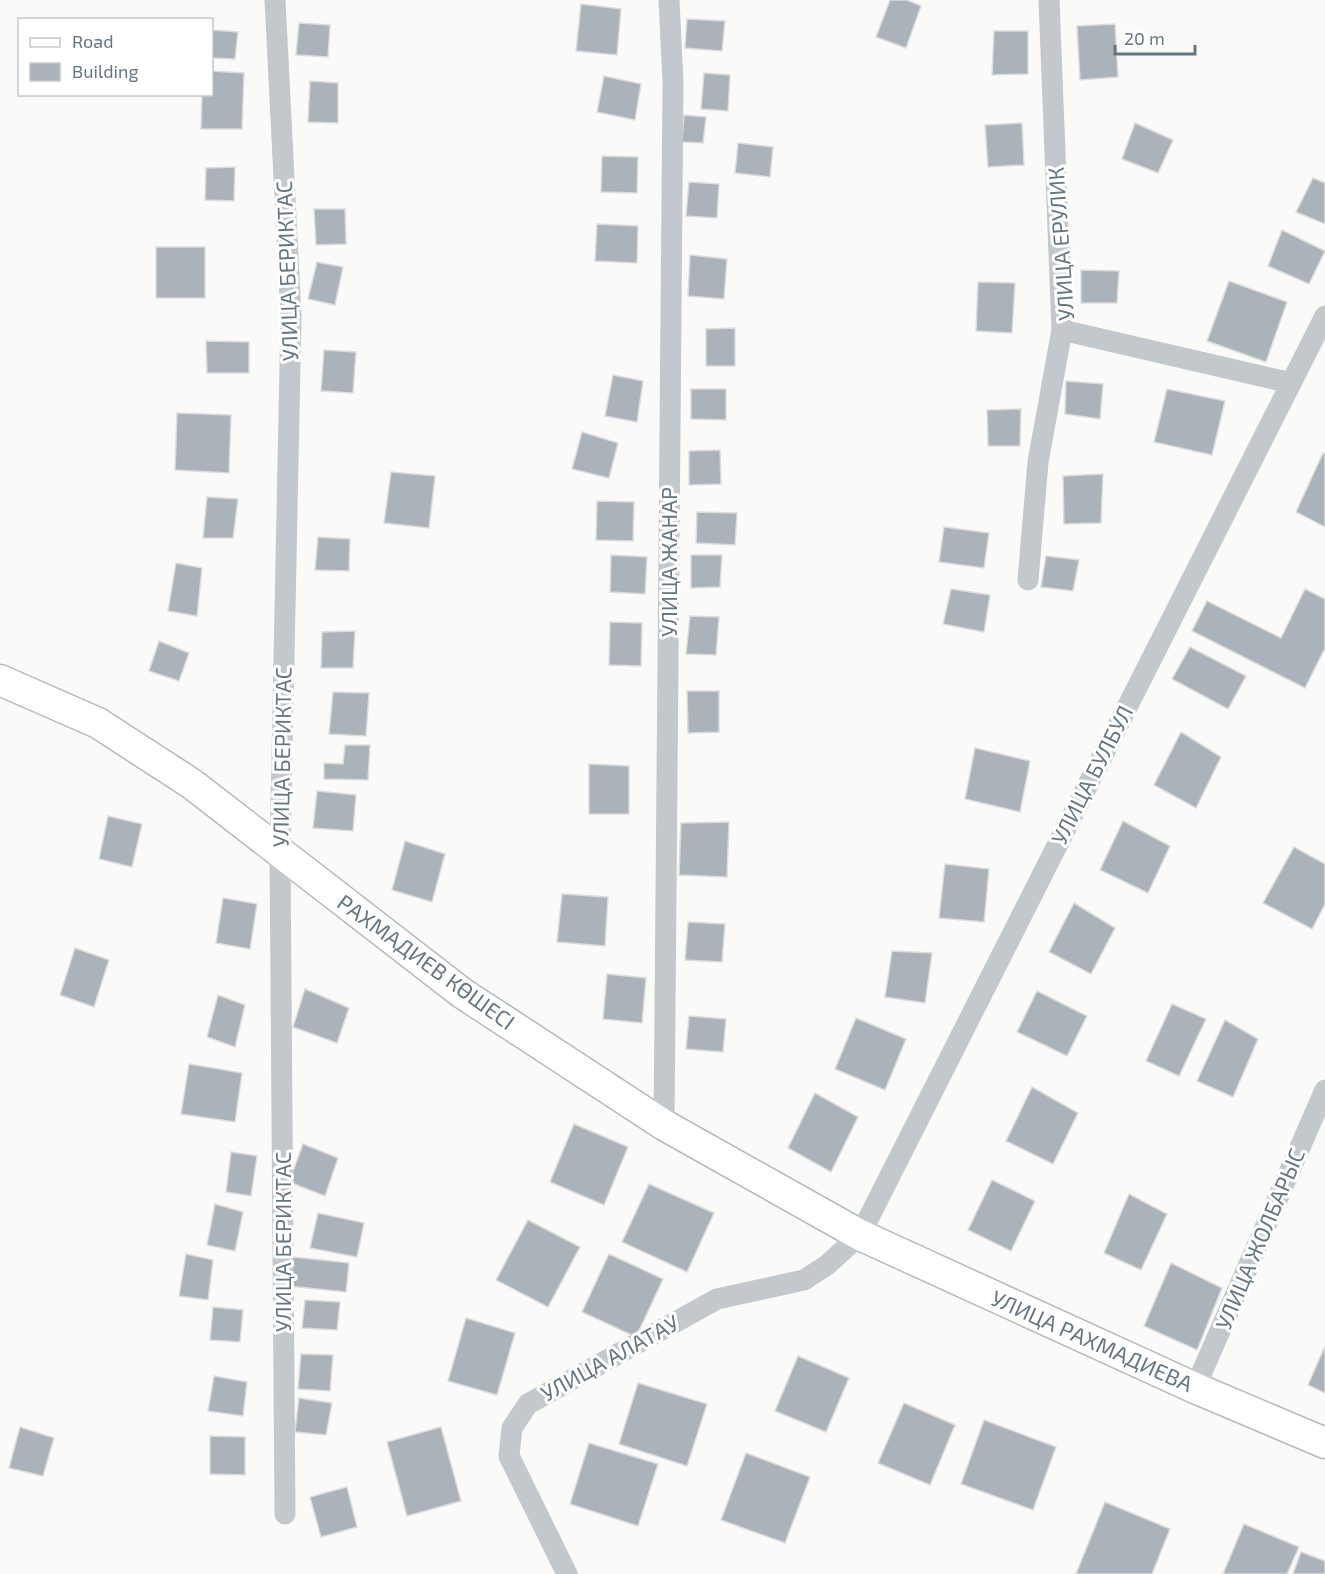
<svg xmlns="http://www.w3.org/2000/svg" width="1325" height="1574" viewBox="0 0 1325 1574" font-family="'Exo 2',sans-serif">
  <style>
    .building { fill: #aab3b9; stroke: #dcdcda; stroke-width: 1.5 }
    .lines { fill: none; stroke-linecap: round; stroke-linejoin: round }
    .secondary-casing { stroke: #b3babf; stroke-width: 33 }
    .street { stroke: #c3c8cc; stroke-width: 21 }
    .secondary { stroke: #fff; stroke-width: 30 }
    .labels { text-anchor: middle; stroke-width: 6; stroke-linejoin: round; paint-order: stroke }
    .street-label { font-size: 22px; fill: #657683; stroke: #fff }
  </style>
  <rect width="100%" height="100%" fill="#fafaf8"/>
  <!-- building -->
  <g class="building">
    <path d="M 890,0 L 907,0 L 921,6 L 906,48 L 876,37 Z"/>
    <path d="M 581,4 L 621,9 L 617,55 L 576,51 Z"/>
    <path d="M 687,19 L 725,21 L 722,51 L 685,48 Z"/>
    <path d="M 299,23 L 330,25 L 328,57 L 296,55 Z"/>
    <path d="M 1115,24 L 1118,77 L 1080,80 L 1077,26 Z"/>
    <path d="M 212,30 L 238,32 L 235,59 L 212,58 Z"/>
    <path d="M 994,31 L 1028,31 L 1028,74 L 992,75 Z"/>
    <path d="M 212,71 L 244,73 L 242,129 L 201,129 L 202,94 L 212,94 Z"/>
    <path d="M 704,73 L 730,75 L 728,111 L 701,109 Z"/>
    <path d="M 604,76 L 641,84 L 635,120 L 597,112 Z"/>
    <path d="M 310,81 L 338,83 L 338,123 L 308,122 Z"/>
    <path d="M 684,115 L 706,117 L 703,143 L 682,142 Z"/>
    <path d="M 1022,123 L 1024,165 L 988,167 L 985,125 Z"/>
    <path d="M 1135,123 L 1173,140 L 1158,173 L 1122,159 Z"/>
    <path d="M 738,143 L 773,147 L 770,177 L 735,173 Z"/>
    <path d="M 602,156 L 638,157 L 637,193 L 601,192 Z"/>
    <path d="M 235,167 L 234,201 L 205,200 L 206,168 Z"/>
    <path d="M 1313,178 L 1325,183 L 1325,224 L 1296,212 Z"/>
    <path d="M 689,182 L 719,184 L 717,218 L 686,216 Z"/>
    <path d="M 314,209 L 345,209 L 346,244 L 316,245 Z"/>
    <path d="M 597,224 L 638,226 L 637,263 L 595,261 Z"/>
    <path d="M 1282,230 L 1325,251 L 1309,284 L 1268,266 Z"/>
    <rect x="156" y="247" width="49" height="51"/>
    <path d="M 690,255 L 727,259 L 724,299 L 688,296 Z"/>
    <path d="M 317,262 L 343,267 L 335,305 L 308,299 Z"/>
    <path d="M 1081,270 L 1119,271 L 1117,303 L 1081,303 Z"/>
    <path d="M 1229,281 L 1287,302 L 1266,362 L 1207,341 Z"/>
    <path d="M 978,282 L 1015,283 L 1012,333 L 976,331 Z"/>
    <path d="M 735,328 L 735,366 L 706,366 L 706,329 Z"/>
    <path d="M 206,341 L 249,342 L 249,373 L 207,373 Z"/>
    <path d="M 324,350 L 356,352 L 353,393 L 321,391 Z"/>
    <path d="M 613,375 L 643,381 L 637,422 L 605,416 Z"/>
    <path d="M 1066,381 L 1103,384 L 1100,419 L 1065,414 Z"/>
    <path d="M 691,389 L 726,389 L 726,420 L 691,419 Z"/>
    <path d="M 1167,389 L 1225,401 L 1212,455 L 1154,442 Z"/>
    <path d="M 1021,409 L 1020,446 L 988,446 L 987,410 Z"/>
    <path d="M 177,413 L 231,415 L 229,473 L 175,470 Z"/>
    <path d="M 582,432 L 618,443 L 609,478 L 572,469 Z"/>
    <path d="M 720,450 L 721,484 L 689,485 L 689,451 Z"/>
    <path d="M 1323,453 L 1325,454 L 1325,527 L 1296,512 Z"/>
    <path d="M 391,472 L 435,476 L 429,528 L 384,523 Z"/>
    <path d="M 1103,474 L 1101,523 L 1064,524 L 1063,476 Z"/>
    <path d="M 207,497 L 238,499 L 233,538 L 203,538 Z"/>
    <path d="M 597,501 L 634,502 L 633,541 L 596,540 Z"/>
    <path d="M 697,512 L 737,513 L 735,545 L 696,543 Z"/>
    <path d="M 944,527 L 989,533 L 984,568 L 939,562 Z"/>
    <path d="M 318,537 L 350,539 L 349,571 L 315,570 Z"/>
    <path d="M 611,555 L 647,557 L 645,594 L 610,592 Z"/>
    <path d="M 691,555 L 722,555 L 720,587 L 691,588 Z"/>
    <path d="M 1046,556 L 1079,560 L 1073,591 L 1041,587 Z"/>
    <path d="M 176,563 L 202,568 L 197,616 L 168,611 Z"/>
    <path d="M 951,589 L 990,595 L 984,632 L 943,624 Z"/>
    <path d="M 1305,589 L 1325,599 L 1325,648 L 1305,688 L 1192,631 L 1207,601 L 1281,638 Z"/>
    <path d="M 690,616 L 719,617 L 716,655 L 686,654 Z"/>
    <path d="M 610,622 L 642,623 L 641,666 L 609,665 Z"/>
    <path d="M 355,631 L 353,668 L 321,668 L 322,632 Z"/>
    <path d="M 159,641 L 189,653 L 179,681 L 149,671 Z"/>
    <path d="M 1190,647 L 1246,676 L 1228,709 L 1172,679 Z"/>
    <path d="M 687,691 L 719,691 L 719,732 L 688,733 Z"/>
    <path d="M 333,692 L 369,693 L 366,736 L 329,734 Z"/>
    <path d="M 1181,732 L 1221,757 L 1196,808 L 1154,785 Z"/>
    <path d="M 345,745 L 370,745 L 368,780 L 324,779 L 324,763 L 343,764 Z"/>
    <path d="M 975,748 L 1030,761 L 1020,812 L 965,799 Z"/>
    <path d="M 589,764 L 629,766 L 629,814 L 589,814 Z"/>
    <path d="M 317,791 L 356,795 L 353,831 L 313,828 Z"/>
    <path d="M 108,816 L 142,824 L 132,867 L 99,859 Z"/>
    <path d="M 1123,821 L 1170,846 L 1148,893 L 1100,870 Z"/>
    <path d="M 729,822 L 727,877 L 679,875 L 681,823 Z"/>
    <path d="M 405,841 L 445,854 L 432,902 L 392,890 Z"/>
    <path d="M 1294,847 L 1325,864 L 1325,904 L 1312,929 L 1263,903 Z"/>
    <path d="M 945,864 L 989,869 L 984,922 L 939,918 Z"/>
    <path d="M 562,894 L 608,897 L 605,946 L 557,942 Z"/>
    <path d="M 223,898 L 257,904 L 250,949 L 216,943 Z"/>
    <path d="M 1074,903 L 1115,928 L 1091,974 L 1049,952 Z"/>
    <path d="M 688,922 L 725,924 L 722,962 L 685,960 Z"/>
    <path d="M 75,948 L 109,960 L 94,1007 L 60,995 Z"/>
    <path d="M 892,951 L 932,953 L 925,1003 L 885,997 Z"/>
    <path d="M 607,974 L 646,978 L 642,1023 L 603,1019 Z"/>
    <path d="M 305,989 L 349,1008 L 337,1043 L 293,1027 Z"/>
    <path d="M 1037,991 L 1087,1016 L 1067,1056 L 1017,1032 Z"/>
    <path d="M 218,995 L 245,1005 L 235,1047 L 207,1037 Z"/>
    <path d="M 1172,1004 L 1206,1019 L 1179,1076 L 1146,1061 Z"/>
    <path d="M 689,1016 L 726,1019 L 723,1052 L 686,1049 Z"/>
    <path d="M 856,1018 L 906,1039 L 885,1090 L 835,1069 Z"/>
    <path d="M 1225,1020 L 1258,1039 L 1233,1097 L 1197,1081 Z"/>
    <path d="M 189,1064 L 242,1073 L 235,1122 L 181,1114 Z"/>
    <path d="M 1032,1087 L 1078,1113 L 1053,1164 L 1006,1141 Z"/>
    <path d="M 815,1093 L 858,1117 L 831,1172 L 788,1148 Z"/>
    <path d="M 574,1124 L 628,1147 L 604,1205 L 550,1182 Z"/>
    <path d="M 303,1144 L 338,1158 L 325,1196 L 289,1182 Z"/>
    <path d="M 231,1152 L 257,1156 L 251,1196 L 226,1192 Z"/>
    <path d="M 992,1180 L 1035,1201 L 1011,1251 L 968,1230 Z"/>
    <path d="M 649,1184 L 714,1213 L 687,1272 L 622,1242 Z"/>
    <path d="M 1129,1194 L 1167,1214 L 1141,1270 L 1104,1253 Z"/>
    <path d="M 215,1204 L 243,1212 L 235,1251 L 207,1245 Z"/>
    <path d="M 318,1213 L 364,1223 L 357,1257 L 310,1248 Z"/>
    <path d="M 528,1220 L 580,1247 L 548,1307 L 496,1280 Z"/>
    <path d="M 186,1254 L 213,1260 L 208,1300 L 179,1296 Z"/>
    <path d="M 609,1254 L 663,1279 L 636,1337 L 582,1312 Z"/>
    <path d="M 293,1257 L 349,1263 L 346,1292 L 289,1286 Z"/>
    <path d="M 1171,1263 L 1222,1288 L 1197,1350 L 1144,1326 Z"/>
    <path d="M 305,1300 L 340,1302 L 337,1330 L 302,1328 Z"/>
    <path d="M 213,1307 L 243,1310 L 240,1342 L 210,1340 Z"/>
    <path d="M 466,1318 L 515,1333 L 497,1395 L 448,1381 Z"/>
    <path d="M 1325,1346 L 1325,1393 L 1308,1385 Z"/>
    <path d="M 301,1354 L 333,1355 L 330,1391 L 298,1389 Z"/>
    <path d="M 798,1356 L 849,1378 L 826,1432 L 775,1411 Z"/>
    <path d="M 214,1376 L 247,1382 L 243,1416 L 208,1411 Z"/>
    <path d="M 638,1383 L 707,1404 L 687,1466 L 619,1444 Z"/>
    <path d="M 299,1398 L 332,1403 L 326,1435 L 295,1432 Z"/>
    <path d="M 904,1403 L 955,1425 L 930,1485 L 878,1463 Z"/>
    <path d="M 984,1420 L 1056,1447 L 1033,1510 L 961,1484 Z"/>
    <path d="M 20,1427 L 54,1438 L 43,1476 L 9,1468 Z"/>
    <path d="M 441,1427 L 461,1501 L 407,1516 L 387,1442 Z"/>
    <path d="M 210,1436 L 245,1437 L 245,1475 L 210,1474 Z"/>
    <path d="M 589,1443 L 658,1464 L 638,1526 L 570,1504 Z"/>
    <path d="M 746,1453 L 810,1477 L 785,1543 L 721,1520 Z"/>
    <path d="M 347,1487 L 357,1527 L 321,1537 L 310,1497 Z"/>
    <path d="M 1105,1502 L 1170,1529 L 1152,1574 L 1076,1574 Z"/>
    <path d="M 1244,1524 L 1299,1547 L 1287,1574 L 1223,1574 Z"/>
    <path d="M 1301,1552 L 1325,1561 L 1325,1574 L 1293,1574 Z"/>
  </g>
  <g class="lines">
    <defs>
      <path id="secondary" d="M 0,680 L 98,723 L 192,784 L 462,993 L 664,1125 L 860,1235 L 1195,1388 L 1325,1443"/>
    </defs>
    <!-- secondary casing -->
    <use href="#secondary" class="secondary-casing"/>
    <!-- street -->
    <g class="street">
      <path d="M 275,0 L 291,316 L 280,854 L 285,1514"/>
      <path d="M 1049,0 L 1062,330 L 1291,383"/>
      <path d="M 1028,580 L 1038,462 L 1062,330"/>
      <path d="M 664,1125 L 673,83 L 669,0"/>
      <path d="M 1195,1388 L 1325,1090"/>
      <path d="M 567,1574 L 509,1456 L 512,1428 L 528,1404 L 717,1299 L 804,1280 L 827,1265 L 860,1235 L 1325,316"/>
    </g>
    <!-- secondary -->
    <use href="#secondary" class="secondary"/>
  </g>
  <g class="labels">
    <!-- street labels -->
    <g class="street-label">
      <text transform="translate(1061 244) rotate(-94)" y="8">УЛИЦА ЕРУЛИК</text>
      <text transform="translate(287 271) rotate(-92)" y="8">УЛИЦА БЕРИКТАС</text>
      <text transform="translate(669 562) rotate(-90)" y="8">УЛИЦА ЖАНАР</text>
      <text transform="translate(282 757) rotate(-89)" y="8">УЛИЦА БЕРИКТАС</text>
      <text transform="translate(1092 775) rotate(-63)" y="8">УЛИЦА БУЛБУЛ</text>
      <text transform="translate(426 962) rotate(36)" y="8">РАХМАДИЕВ КӨШЕСІ</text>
      <text transform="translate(1260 1239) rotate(-67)" y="8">УЛИЦА ЖОЛБАРЫС</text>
      <text transform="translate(283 1242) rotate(-90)" y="8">УЛИЦА БЕРИКТАС</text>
      <text transform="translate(1092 1341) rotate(24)" y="8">УЛИЦА РАХМАДИЕВА</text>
      <text transform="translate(610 1358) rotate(-29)" y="8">УЛИЦА АЛАТАУ</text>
    </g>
  </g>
  <!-- legend -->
  <rect x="18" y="18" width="195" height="78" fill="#ffffff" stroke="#c1c8cd" stroke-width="1.5"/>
  <rect x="30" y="38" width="30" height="9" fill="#ffffff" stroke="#c1c8cd" stroke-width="1.5"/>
  <text x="72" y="48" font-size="18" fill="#657683">Road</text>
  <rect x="30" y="63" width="30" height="18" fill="#aab3b9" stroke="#c1c8cd" stroke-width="1.5"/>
  <text x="72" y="78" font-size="18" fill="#657683">Building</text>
  <!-- scale -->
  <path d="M1115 45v9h80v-9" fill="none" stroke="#657683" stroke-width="3"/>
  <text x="1124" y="45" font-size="18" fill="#657683" stroke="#ffffff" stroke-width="4.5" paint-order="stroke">20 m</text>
</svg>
